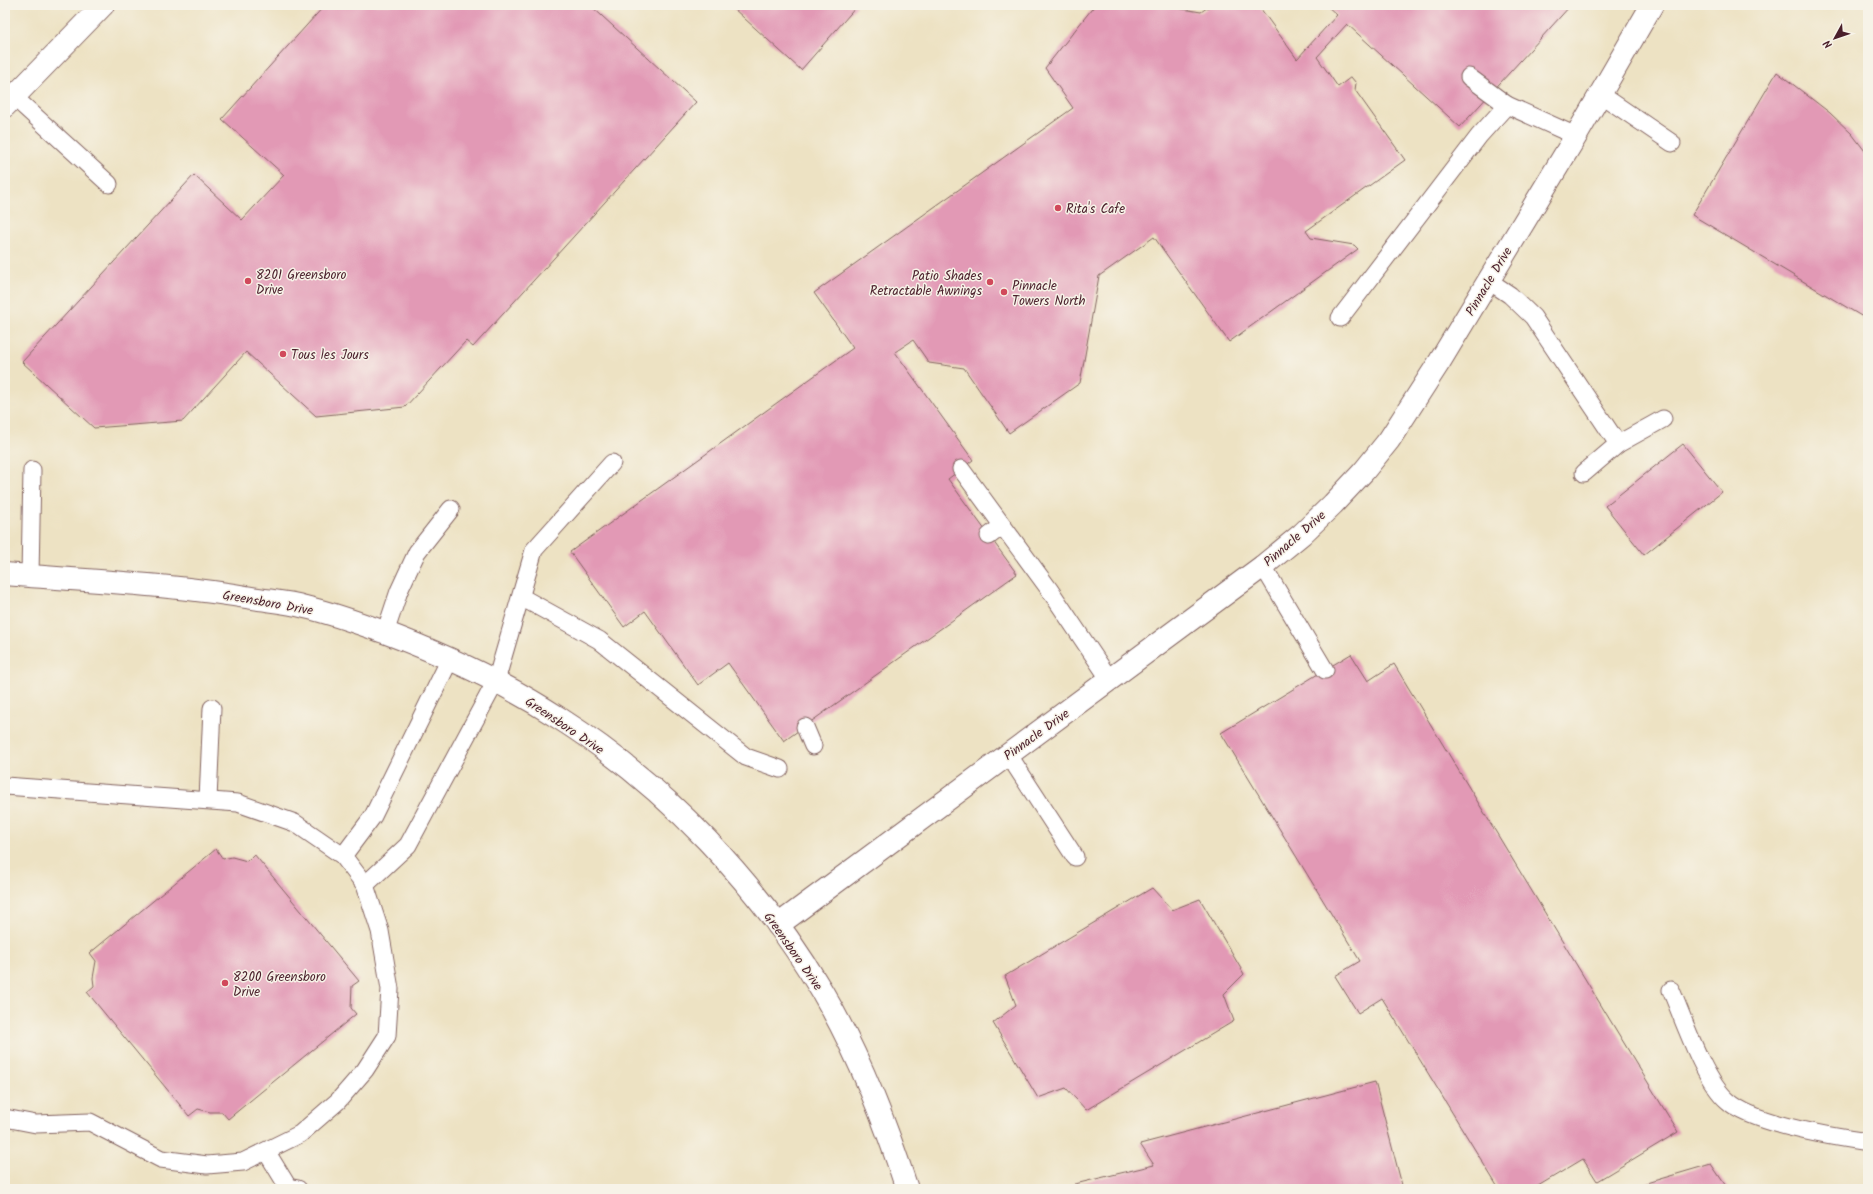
<svg xmlns="http://www.w3.org/2000/svg" width="1873" height="1194" viewBox="0 0 1873 1194" font-family="Kalam,sans-serif">
  <style>
    .building { fill: #e299b5 }
    .lines { fill: none; stroke-linecap: round; stroke-linejoin: round }
    .lane-casing { stroke: #836360; stroke-width: 19 }
    .street-casing { stroke: #836360; stroke-width: 24 }
    .secondary-casing { stroke: #836360; stroke-width: 24 }
    .lane { stroke: #fff; stroke-width: 17 }
    .street { stroke: #fff; stroke-width: 22 }
    .secondary { stroke: #fff; stroke-width: 22 }
    .poi-dot { fill: #d1495b; stroke: #f7f3e8; stroke-width: 1.5 }
    .labels { text-anchor: middle; stroke-width: 3; stroke-linejoin: round; paint-order: stroke }
    .poi-label { font-size: 13px; fill: #4a1f2b; stroke: #f7f3e8; text-anchor: start }
    .street-label { font-size: 13px; fill: #4a1f2b; stroke: #f7f3e8 }
  </style>
  <rect width="100%" height="100%" fill="#f7f3e8"/>
  <filter id="ink" filterUnits="userSpaceOnUse"><feTurbulence type="fractalNoise" baseFrequency=".025" numOctaves="2"/><feDisplacementMap in="SourceGraphic" scale="8" xChannelSelector="R" yChannelSelector="G"/><feConvolveMatrix kernelMatrix="1 2 1 2 8 2 1 2 1" color-interpolation-filters="sRGB"/></filter>
  <filter id="wash" filterUnits="userSpaceOnUse"><feTurbulence type="fractalNoise" baseFrequency=".012" numOctaves="4" result="noise"/><feDisplacementMap in="SourceGraphic" scale="16" xChannelSelector="R" yChannelSelector="G"/><feGaussianBlur stdDeviation="0.9" result="paint"/><feColorMatrix in="noise" values="0 0 0 0 0 0 0 0 0 0 0 0 0 0 0 0 0 1.4 0 .05"/><feComposite in="paint" operator="in"/></filter>
  <g filter="url(#wash)">
    <rect width="100%" height="100%" fill="#ede2c3"/>
    <g id="blocks">
      <!-- building -->
      <g class="building">
        <path d="M 325,5 L 590,5 L 696,102 L 473,347 L 466,341 L 405,407 L 316,416 L 246,352 L 183,421 L 94,428 L 22,362 L 194,175 L 242,220 L 284,175 L 222,119 Z"/>
        <path d="M 736,5 L 855,5 L 857,6 L 801,70 L 733,8 Z"/>
        <path d="M 1095,5 L 1158,5 L 1201,12 L 1211,5 L 1258,5 L 1297,59 L 1337,15 L 1326,5 L 1571,5 L 1460,127 L 1347,24 L 1317,57 L 1338,87 L 1351,77 L 1356,83 L 1355,90 L 1405,160 L 1306,231 L 1311,238 L 1354,245 L 1358,249 L 1229,342 L 1154,237 L 1099,276 L 1080,383 L 1009,433 L 964,368 L 929,363 L 913,340 L 895,352 L 973,460 L 948,479 L 1017,574 L 784,741 L 728,663 L 698,685 L 645,611 L 624,627 L 570,552 L 853,348 L 814,293 L 1073,108 L 1045,68 Z"/>
        <path d="M 1777,72 L 1830,113 L 1852,134 L 1868,155 L 1868,320 L 1692,215 Z"/>
        <path d="M 1683,444 L 1722,492 L 1644,555 L 1605,506 Z"/>
        <path d="M 1351,654 L 1368,681 L 1394,664 L 1678,1132 L 1597,1181 L 1583,1159 L 1533,1189 L 1499,1189 L 1382,998 L 1358,1013 L 1335,976 L 1360,961 L 1221,733 Z"/>
        <path d="M 216,849 L 223,859 L 232,857 L 247,861 L 254,854 L 359,981 L 352,986 L 351,1008 L 356,1014 L 228,1119 L 222,1112 L 210,1112 L 198,1109 L 189,1116 L 87,992 L 94,986 L 93,978 L 96,961 L 90,953 Z"/>
        <path d="M 1152,888 L 1172,910 L 1200,899 L 1244,974 L 1224,994 L 1234,1021 L 1086,1110 L 1066,1088 L 1038,1098 L 993,1023 L 1016,1005 L 1005,976 Z"/>
        <path d="M 1375,1082 L 1403,1189 L 1079,1189 L 1075,1184 L 1154,1165 L 1140,1144 Z"/>
        <path d="M 1711,1164 L 1728,1189 L 1626,1189 Z"/>
      </g>
    </g>
  </g>
  <g filter="url(#ink)">
    <use href="#blocks" fill-opacity="0" stroke="#836360" stroke-width="1"/>
    <g class="lines">
      <defs>
        <g id="lane">
          <path d="M 1469,77 L 1507,105"/>
          <path d="M 1600,94 L 1672,143"/>
          <path d="M 14,97 L 109,184"/>
          <path d="M 1489,281 L 1510,295 L 1533,317 L 1618,444"/>
          <path d="M 1340,318 L 1479,136 L 1507,105 L 1576,136"/>
          <path d="M 961,469 L 1049,589 L 1110,680"/>
          <path d="M 1584,473 L 1618,444 L 1663,419"/>
          <path d="M 989,536 L 1002,526"/>
          <path d="M 1263,566 L 1325,670"/>
          <path d="M 30,576 L 32,470"/>
          <path d="M 521,597 L 599,640 L 746,757 L 780,769"/>
          <path d="M 385,633 L 399,591 L 417,552 L 451,509"/>
          <path d="M 805,727 L 813,746"/>
          <path d="M 1008,754 L 1075,857"/>
          <path d="M 5,786 L 238,803 L 295,823 L 343,856 L 365,885 L 380,931 L 390,989 L 387,1036 L 365,1070 L 338,1101 L 300,1134 L 243,1162 L 207,1165 L 161,1159 L 90,1122 L 36,1124 L 5,1118"/>
          <path d="M 208,800 L 212,708"/>
          <path d="M 343,856 L 373,816 L 450,659"/>
          <path d="M 365,885 L 408,845 L 496,681 L 534,550 L 612,463"/>
          <path d="M 1671,990 C 1684,1020 1704,1081 1728,1101 C 1753,1124 1834,1137 1868,1142"/>
          <path d="M 266,1151 L 288,1187 L 298,1189"/>
        </g>
        <path id="street" d="M 778,925 L 1263,566 L 1302,534 L 1333,504 L 1364,471 L 1389,440 L 1440,361 L 1576,136 L 1652,5"/>
        <g id="secondary">
          <path d="M 5,106 L 103,5"/>
          <path d="M 5,574 C 88,581 171,584 252,598 C 270,601 288,602 305,607 C 332,613 358,623 384,632 C 445,655 504,682 559,718 C 666,786 759,884 823,993 C 859,1055 885,1121 907,1189"/>
        </g>
      </defs>
      <!-- lane casing -->
      <use href="#lane" class="lane-casing"/>
      <!-- street casing -->
      <use href="#street" class="street-casing"/>
      <!-- secondary casing -->
      <use href="#secondary" class="secondary-casing"/>
      <!-- lane -->
      <use href="#lane" class="lane"/>
      <!-- street -->
      <use href="#street" class="street"/>
      <!-- secondary -->
      <use href="#secondary" class="secondary"/>
    </g>
  </g>
  <!-- markers -->
  <g class="poi-dot">
    <circle cx="1058" cy="208" r="4"/>
    <circle cx="248" cy="281" r="4"/>
    <circle cx="990" cy="282" r="4"/>
    <circle cx="1004" cy="292" r="4"/>
    <circle cx="283" cy="354" r="4"/>
    <circle cx="225" cy="983" r="4"/>
  </g>
  <g class="labels">
    <!-- poi labels -->
    <g class="poi-label">
      <text x="1066" y="213">Rita's Cafe</text>
      <text x="256" y="279">8201 Greensboro<tspan x="256" dy="15">Drive</tspan></text>
      <text x="982" y="280" text-anchor="end">Patio Shades<tspan x="982" dy="15">Retractable Awnings</tspan></text>
      <text x="1012" y="290">Pinnacle<tspan x="1012" dy="15">Towers North</tspan></text>
      <text x="291" y="359">Tous les Jours</text>
      <text x="233" y="981">8200 Greensboro<tspan x="233" dy="15">Drive</tspan></text>
    </g>
    <!-- street labels -->
    <g class="street-label">
      <text transform="translate(1488 281) rotate(-59)" y="5">Pinnacle Drive</text>
      <text transform="translate(1294 538) rotate(-41)" y="5">Pinnacle Drive</text>
      <text transform="translate(268 602) rotate(10)" y="5">Greensboro Drive</text>
      <text transform="translate(565 725) rotate(34)" y="5">Greensboro Drive</text>
      <text transform="translate(1036 734) rotate(-36)" y="5">Pinnacle Drive</text>
      <text transform="translate(794 951) rotate(55)" y="5">Greensboro Drive</text>
    </g>
  </g>
  <!-- margin -->
  <rect width="1873" height="1194" fill="none" stroke="#f7f3e8" stroke-width="20"/>
  <!-- north arrow -->
  <g transform="translate(1835 38) rotate(230)" stroke="#f7f3e8" stroke-width="3" paint-order="stroke">
  <path d="M0-3L7 15L0 10L-7 15Z" fill="#4a1f2b"/>
  <text y="-6" font-size="11" font-weight="bold" text-anchor="middle" fill="#4a1f2b">N</text>
  </g>
</svg>
